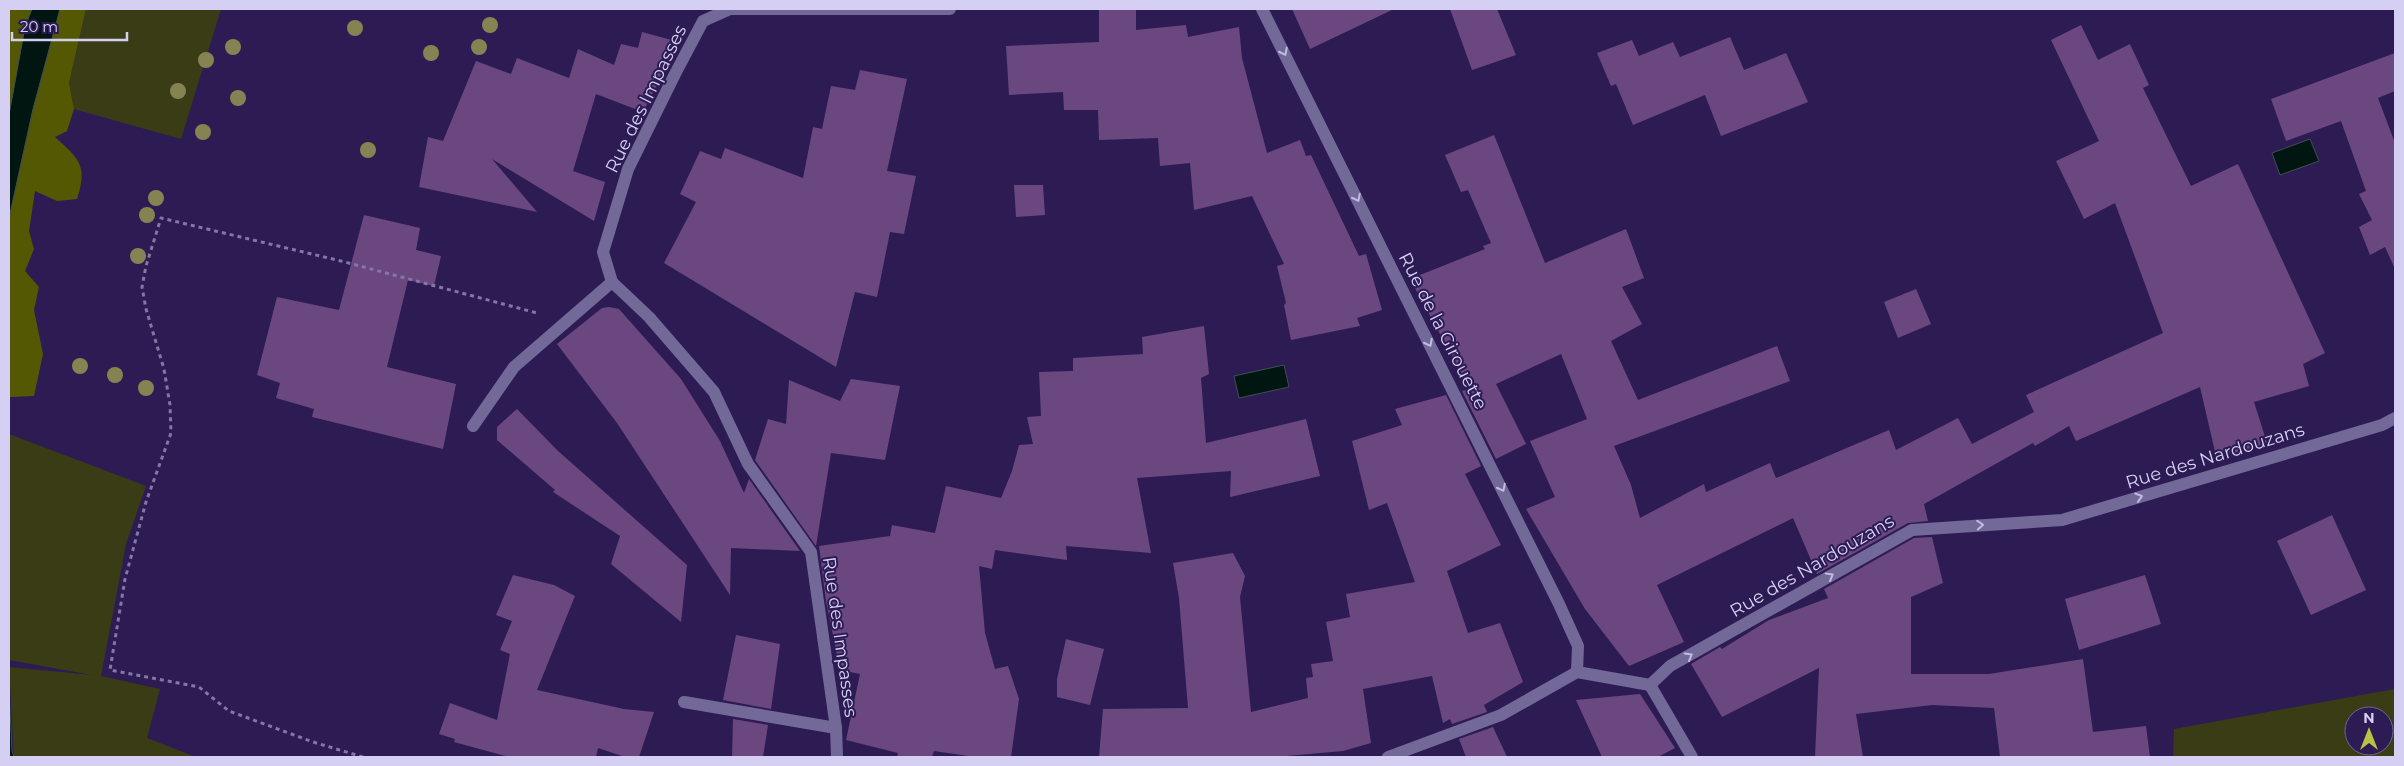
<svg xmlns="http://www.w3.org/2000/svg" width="2404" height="766" viewBox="0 0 2404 766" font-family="Montserrat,sans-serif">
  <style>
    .green { fill: #3a3c15; fill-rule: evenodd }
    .forest { fill: #545802 }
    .water { fill: #011610; stroke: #414e54 }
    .building { fill: #6b477f }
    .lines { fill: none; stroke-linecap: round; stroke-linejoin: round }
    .path { stroke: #8277a5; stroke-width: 3; stroke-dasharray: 4 4; stroke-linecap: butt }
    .minor { stroke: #726998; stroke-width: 12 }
    .tree { fill: #868353 }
    .oneway { stroke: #c1bbe1 }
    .labels { text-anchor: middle; stroke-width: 4; stroke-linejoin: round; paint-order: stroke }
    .street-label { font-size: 18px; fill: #d5d0f3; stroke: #2d1c54 }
  </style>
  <rect width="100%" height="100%" fill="#2d1c54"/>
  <!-- green -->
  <g class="green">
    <path d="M 86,9 L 221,9 L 181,139 L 74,109 L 69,83 Z"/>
    <path d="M 9,434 L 146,486 L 126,544 L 101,676 L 160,689 L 147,738 L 196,757 L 14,757 L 9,667 L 92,675 L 9,660 Z"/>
    <path d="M 2395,689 L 2395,757 L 2173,757 L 2174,729 ZM 2354,716 L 2384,716 L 2384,746 L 2354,746 Z"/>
  </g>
  <!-- forest -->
  <g class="forest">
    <path d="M 9,9 L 32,9 L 25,27 L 9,115 Z"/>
    <path d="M 60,9 L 86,9 L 69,83 L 74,109 L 67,131 L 55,137 C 79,159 88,165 77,199 L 57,201 L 35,191 L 29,231 L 34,249 L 25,271 L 39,287 L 34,310 L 43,354 L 34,396 L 10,397 L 9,218 L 33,109 Z"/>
  </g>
  <!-- water -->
  <g class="water">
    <path d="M 32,9 L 60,9 L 33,109 L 9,218 L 9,115 L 25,27 Z"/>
    <path d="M 2310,139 L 2319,161 L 2280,175 L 2272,153 Z"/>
    <path d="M 1284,365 L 1289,387 L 1239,398 L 1234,376 Z"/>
    <path d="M 9,689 L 12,751 L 14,757 L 9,757 Z"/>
  </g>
  <!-- building -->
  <g class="building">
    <path d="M 1099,9 L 1136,9 L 1136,30 L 1186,25 L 1188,37 L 1239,27 L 1242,58 L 1267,153 L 1300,140 L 1306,156 L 1311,155 L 1359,256 L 1366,254 L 1382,310 L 1357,318 L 1360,326 L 1291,340 L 1284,305 L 1286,303 L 1277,266 L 1284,264 L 1252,196 L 1194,210 L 1190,163 L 1160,166 L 1158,138 L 1099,140 L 1098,110 L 1064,110 L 1063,92 L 1009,95 L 1006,46 L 1099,42 Z"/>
    <path d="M 1292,9 L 1394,9 L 1310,49 Z"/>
    <path d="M 1450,9 L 1497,9 L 1516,55 L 1472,70 Z"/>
    <path d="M 2081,25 L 2098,60 L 2130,44 L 2149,85 L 2143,88 L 2191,186 L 2238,164 L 2325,353 L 2303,364 L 2309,386 L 2254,402 L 2268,446 L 2216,456 L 2200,387 L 2076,441 L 2069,426 L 2035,446 L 2033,443 L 1924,504 L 1928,521 L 1908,523 L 1817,574 L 1793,518 L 1657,585 L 1684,642 L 1629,666 L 1585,609 L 1526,509 L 1555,497 L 1530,441 L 1587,419 L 1561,354 L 1496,384 L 1526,444 L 1496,459 L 1462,391 L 1470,389 L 1410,279 L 1485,249 L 1483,246 L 1491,243 L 1468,190 L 1461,192 L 1445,155 L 1494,135 L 1545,263 L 1626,229 L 1644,278 L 1622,287 L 1642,324 L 1611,341 L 1638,400 L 1777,346 L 1790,381 L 1614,446 L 1631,485 L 1640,518 L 1704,484 L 1706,492 L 1770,463 L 1776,478 L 1889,430 L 1896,450 L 1958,418 L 1972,444 L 2034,412 L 2026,395 L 2163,333 L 2115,203 L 2084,219 L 2056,161 L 2099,141 L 2051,40 Z"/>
    <path d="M 642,32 L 679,42 L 643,112 L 596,94 L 573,171 L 605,182 L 594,221 L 492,159 L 537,212 L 419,187 L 428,137 L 443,141 L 476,61 L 511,74 L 517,58 L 569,78 L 578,49 L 614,65 L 621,44 L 638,48 Z"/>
    <path d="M 1730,37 L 1744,70 L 1786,53 L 1808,102 L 1721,136 L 1705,95 L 1633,125 L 1616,84 L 1611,86 L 1597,53 L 1632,40 L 1639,56 L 1673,42 L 1680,57 Z"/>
    <path d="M 2395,53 L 2395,91 L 2378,98 L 2395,143 L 2395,269 L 2385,247 L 2370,255 L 2359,227 L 2372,220 L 2359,194 L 2366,191 L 2341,121 L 2286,141 L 2271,99 Z"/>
    <path d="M 860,70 L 907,79 L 887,171 L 916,176 L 904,234 L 890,232 L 877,297 L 855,292 L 836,367 L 664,263 L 696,202 L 680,194 L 700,151 L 721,159 L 725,148 L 803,178 L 813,127 L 822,129 L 831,86 L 855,90 Z"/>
    <path d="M 1014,185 L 1043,185 L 1045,215 L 1016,217 Z"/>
    <path d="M 364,215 L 420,228 L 416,250 L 441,256 L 434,286 L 408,280 L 387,367 L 456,384 L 443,449 L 312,417 L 314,409 L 276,398 L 280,383 L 257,375 L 277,297 L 339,310 Z"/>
    <path d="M 1916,289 L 1931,324 L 1898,338 L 1884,302 Z"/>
    <path d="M 609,307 L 619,309 L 681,379 L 720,441 L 744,493 L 749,479 L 800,551 L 731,548 L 730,595 L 617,423 L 557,344 L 602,308 Z"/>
    <path d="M 1204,326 L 1209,374 L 1201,378 L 1206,443 L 1306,419 L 1320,476 L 1230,497 L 1231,471 L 1137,478 L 1151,553 L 1066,546 L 1067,560 L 995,550 L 992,569 L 979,566 L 985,633 L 995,669 L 1008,666 L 1019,699 L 1011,757 L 975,757 L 934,751 L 932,757 L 897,757 L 898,753 L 846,740 L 860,674 L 840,670 L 826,601 L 819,546 L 890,536 L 892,525 L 935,533 L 946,486 L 1001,498 L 1012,471 L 1019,445 L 1033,444 L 1027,417 L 1041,416 L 1039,372 L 1073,371 L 1073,358 L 1143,354 L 1142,337 Z"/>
    <path d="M 851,379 L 900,386 L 885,460 L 831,453 L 816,546 L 755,460 L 768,419 L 786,424 L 789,380 L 840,401 Z"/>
    <path d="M 1446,395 L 1481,466 L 1465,474 L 1501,545 L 1447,571 L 1468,633 L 1500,623 L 1523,682 L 1484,705 L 1487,712 L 1452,724 L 1450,719 L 1443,723 L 1432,676 L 1363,689 L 1371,743 L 1343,751 L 1275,757 L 1099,757 L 1103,709 L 1188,708 L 1179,598 L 1173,563 L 1233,553 L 1245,576 L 1240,597 L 1251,712 L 1308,698 L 1306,678 L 1313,677 L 1311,664 L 1333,661 L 1326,622 L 1350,617 L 1346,594 L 1415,582 L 1387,503 L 1369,510 L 1352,441 L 1402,425 L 1395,409 Z"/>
    <path d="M 517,409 L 558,451 L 687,565 L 681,622 L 611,564 L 620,536 L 553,492 L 555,490 L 497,440 L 497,427 Z"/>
    <path d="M 2332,515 L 2366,590 L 2311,615 L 2277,541 Z"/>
    <path d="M 1932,537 L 1943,583 L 1911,597 L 1911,674 L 1989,674 L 2083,659 L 2093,732 L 2146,726 L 2150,757 L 2000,757 L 1994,708 L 1932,705 L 1856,714 L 1863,757 L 1815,757 L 1819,668 L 1722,717 L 1691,664 L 1720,647 L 1722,649 L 1769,620 L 1828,598 L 1824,589 L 1914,538 Z"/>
    <path d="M 513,575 L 554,585 L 575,596 L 537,690 L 624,709 L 654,712 L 639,757 L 625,757 L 598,748 L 596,757 L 509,757 L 454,742 L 455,739 L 439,734 L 450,703 L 497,720 L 510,654 L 500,650 L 512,621 L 496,615 Z"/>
    <path d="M 2145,575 L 2161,624 L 2079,650 L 2065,599 Z"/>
    <path d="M 736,635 L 780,644 L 771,709 L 723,700 Z"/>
    <path d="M 1066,639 L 1104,649 L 1090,705 L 1057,697 L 1057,679 Z"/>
    <path d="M 1640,694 L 1675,748 L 1658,757 L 1602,757 L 1576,700 Z"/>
    <path d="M 733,719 L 768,725 L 763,757 L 732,757 Z"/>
    <path d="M 1493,727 L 1507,757 L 1466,757 L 1459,739 Z"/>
  </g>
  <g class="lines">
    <!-- path -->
    <path class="path" d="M 363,757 L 313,742 L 229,711 L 199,687 L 110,670 L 125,579 L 146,502 L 171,433 L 170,405 L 164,369 L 146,309 L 142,287 L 146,266 L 161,218 L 341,261 L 537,313"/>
    <!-- minor -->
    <g class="minor">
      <path d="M 1262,9 L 1559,604 L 1578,646 L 1577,672"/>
      <path d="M 473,426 L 514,367 L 612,282"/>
      <path d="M 1577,672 L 1650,685"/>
      <path d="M 1650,685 L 1670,666 L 1912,530 L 2062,520 L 2382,425 L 2395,418"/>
      <path d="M 1650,685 L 1692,757"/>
      <path d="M 684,702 L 836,728"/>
      <path d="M 837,757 L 836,728 L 811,552 L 748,464 L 714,392 L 649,317 L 612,282 L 603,252 L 628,169 L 675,74 L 703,21 L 730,9 L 950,9"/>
      <path d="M 1388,757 L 1501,715 L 1577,672"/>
    </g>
  </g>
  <!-- trees -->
  <g class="tree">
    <circle cx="490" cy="25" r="8"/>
    <circle cx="355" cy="28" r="8"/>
    <circle cx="233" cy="47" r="8"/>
    <circle cx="479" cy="47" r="8"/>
    <circle cx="431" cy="53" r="8"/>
    <circle cx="206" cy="60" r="8"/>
    <circle cx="178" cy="91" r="8"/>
    <circle cx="238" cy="98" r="8"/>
    <circle cx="203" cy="132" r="8"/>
    <circle cx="368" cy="150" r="8"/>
    <circle cx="156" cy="198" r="8"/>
    <circle cx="147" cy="215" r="8"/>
    <circle cx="138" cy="256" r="8"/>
    <circle cx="80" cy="366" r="8"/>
    <circle cx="115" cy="375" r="8"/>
    <circle cx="146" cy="388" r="8"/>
  </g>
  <!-- one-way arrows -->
  <defs><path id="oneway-chevron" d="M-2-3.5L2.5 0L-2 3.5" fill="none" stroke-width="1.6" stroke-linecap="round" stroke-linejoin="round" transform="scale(1.25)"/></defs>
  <g class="oneway">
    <use href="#oneway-chevron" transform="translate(1284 52) rotate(63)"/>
    <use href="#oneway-chevron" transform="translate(1357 198) rotate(63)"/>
    <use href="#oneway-chevron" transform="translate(1429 343) rotate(63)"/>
    <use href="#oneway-chevron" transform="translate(1502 488) rotate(63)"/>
    <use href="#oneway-chevron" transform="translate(2139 497) rotate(-17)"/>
    <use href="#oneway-chevron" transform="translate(1980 525) rotate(-4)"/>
    <use href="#oneway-chevron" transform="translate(1830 576) rotate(-30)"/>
    <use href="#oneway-chevron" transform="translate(1689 656) rotate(-30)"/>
  </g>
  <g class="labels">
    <!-- street labels -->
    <g class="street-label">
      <text transform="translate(646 99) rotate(-64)" y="6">Rue des Impasses</text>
      <text transform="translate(1443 331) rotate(63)" y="6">Rue de la Girouette</text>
      <text transform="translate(2215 456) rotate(-17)" y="6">Rue des Nardouzans</text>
      <text transform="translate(1812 566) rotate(-30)" y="6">Rue des Nardouzans</text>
      <text transform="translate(840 637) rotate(82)" y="6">Rue des Impasses</text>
    </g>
  </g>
  <!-- border -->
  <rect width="2404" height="766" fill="none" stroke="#d5d0f3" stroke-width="20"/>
  <!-- north arrow -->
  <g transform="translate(2369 731)"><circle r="24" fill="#2d1c54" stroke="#706494"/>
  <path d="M0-4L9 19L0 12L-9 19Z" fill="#b9c146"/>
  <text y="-8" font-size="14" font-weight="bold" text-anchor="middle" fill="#d5d0f3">N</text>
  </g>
  <!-- scale -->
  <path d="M12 32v8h115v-8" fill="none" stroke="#d5d0f3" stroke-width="2.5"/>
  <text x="20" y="32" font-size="15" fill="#d5d0f3" stroke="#2d1c54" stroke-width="4" paint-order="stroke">20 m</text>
</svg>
